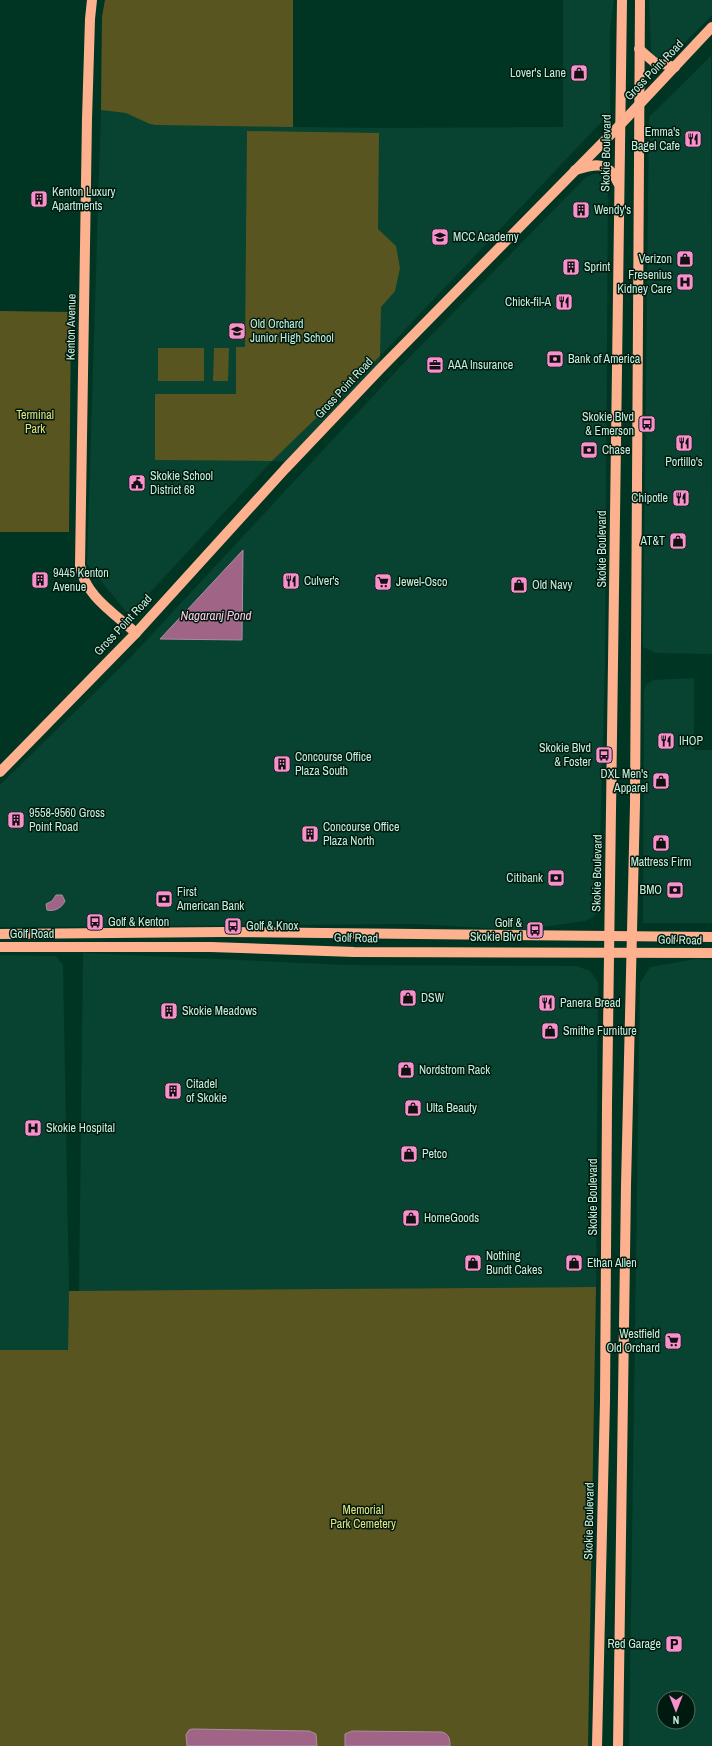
<svg xmlns="http://www.w3.org/2000/svg" width="712" height="1746" viewBox="0 0 712 1746" font-family="'Archivo Narrow',sans-serif">
  <style>
    .built { fill: #074330; fill-rule: evenodd }
    .green { fill: #595520 }
    .water { fill: #a06486; stroke: #ab8ea0 }
    .lines { fill: none; stroke-linecap: round; stroke-linejoin: round }
    .major { stroke: #feb18e; stroke-width: 10 }
    .labels { text-anchor: middle; stroke-width: 3; stroke-linejoin: round; paint-order: stroke }
    .street-label { font-size: 12px; fill: #c5efdc; stroke: #001a10 }
    .poi-label { font-size: 12px; fill: #c5efdc; stroke: #001a10; text-anchor: start }
    .park-label { font-size: 12px; fill: #e7e180; stroke: #001a10 }
    .water-label { font-size: 13px; font-style: italic; fill: #fdc7e4; stroke: #001a10 }
  </style>
  <rect width="100%" height="100%" fill="#003524"/>
  <!-- built -->
  <g class="built">
    <path d="M 105,0 L 293,0 L 293,127 L 381,128 L 563,127 L 563,0 L 614,0 L 610,31 L 610,113 L 380,356 L 380,369 L 292,462 L 272,461 L 129,615 L 87,564 L 101,110 L 102,17 Z"/>
    <path d="M 649,0 L 712,0 L 712,15 L 670,57 L 662,60 L 654,56 L 651,51 Z"/>
    <path d="M 711,56 L 712,654 L 656,653 L 643,647 L 649,117 Z"/>
    <path d="M 593,174 L 601,174 L 608,185 L 605,665 L 598,909 L 594,916 L 585,921 L 522,930 L 414,924 L 0,927 L 0,785 L 131,657 L 402,365 L 585,178 Z"/>
    <path d="M 694,678 L 694,750 L 712,750 L 712,923 L 643,923 L 644,689 L 647,684 L 653,680 Z"/>
    <path d="M 83,953 L 347,965 L 576,966 L 590,971 L 598,982 L 596,1287 L 79,1291 Z"/>
    <path d="M 0,955 L 56,956 L 63,965 L 69,1291 L 68,1350 L 0,1350 Z"/>
    <path d="M 695,959 L 712,960 L 712,1746 L 629,1746 L 640,983 L 650,967 ZM 664,1698 L 688,1698 L 688,1722 L 664,1722 Z"/>
  </g>
  <!-- green -->
  <g class="green">
    <path d="M 105,0 L 293,0 L 293,127 L 156,125 L 150,124 L 126,113 L 101,110 L 102,17 Z"/>
    <path d="M 247,131 L 379,133 L 378,229 L 396,246 L 400,268 L 395,291 L 381,307 L 380,356 L 272,461 L 155,460 L 155,394 L 236,394 L 236,347 L 245,347 Z"/>
    <path d="M 0,311 L 71,312 L 69,532 L 0,532 Z"/>
    <rect x="158" y="348" width="46" height="33"/>
    <path d="M 214,348 L 229,348 L 228,381 L 213,381 Z"/>
    <path d="M 596,1287 L 588,1746 L 0,1746 L 0,1350 L 68,1350 L 69,1291 Z"/>
  </g>
  <!-- water -->
  <g class="water">
    <path d="M 243,550 L 242,640 L 160,639 Z"/>
    <path d="M 56,895 L 62,895 L 65,901 C 62,908 54,912 47,910 L 46,904 L 52,901 Z"/>
    <path d="M 192,1729 L 309,1731 L 316,1734 L 317,1746 L 187,1746 L 186,1735 L 189,1730 Z"/>
    <path d="M 352,1731 L 442,1732 C 449,1734 450,1739 450,1746 L 345,1746 L 345,1734 Z"/>
  </g>
  <g class="lines">
    <!-- major -->
    <g class="major">
      <path d="M 92,0 L 90,19 L 87,119 L 80,565 C 84,595 114,613 136,633"/>
      <path d="M 639,49 L 654,62 L 675,67"/>
      <path d="M 575,170 C 595,164 608,160 618,183"/>
      <path d="M 0,772 L 136,633 L 285,469 L 380,369 L 620,125 L 712,27"/>
      <path d="M 0,934 L 224,932 L 712,937"/>
      <path d="M 0,947 L 211,947 L 354,952 L 712,953"/>
      <path d="M 597,1746 L 605,1401 L 607,1105 L 622,0"/>
      <path d="M 618,1746 L 626,1186 L 635,804 L 640,0"/>
    </g>
  </g>
  <!-- icons -->
  <defs>
    <symbol id="shop-square" viewBox="-11 -11 22 22"><rect x="-9" y="-9" width="18" height="18" rx="4" fill="#f890cc" stroke="#001a10"/><path d="M-5-2.5h2.3a2.7 3.5 0 0 1 5.4 0H5L5.5 6h-11ZM-1.5-2.5h3a1.5 2.3 0 0 0-3 0Z" fill="#111"/></symbol>
    <symbol id="restaurant-square" viewBox="-11 -11 22 22"><rect x="-9" y="-9" width="18" height="18" rx="4" fill="#f890cc" stroke="#001a10"/><path d="M-5-6h1v4h1v-4h1v4h1v-4h1v5L-1.5 .5V6h-2V.5L-5-1ZM5-6V6H3V1.5H1.5Q1.5-4 5-6Z" fill="#111"/></symbol>
    <symbol id="building-square" viewBox="-11 -11 22 22"><rect x="-9" y="-9" width="18" height="18" rx="4" fill="#f890cc" stroke="#001a10"/><path d="M-4-6H4V6H1V3H-1V6H-4ZM-2.5-4.3h1.7v1.8h-1.7ZM.8-4.3h1.7v1.8H.8ZM-2.5-1h1.7V.8h-1.7ZM.8-1h1.7V.8H.8Z" fill="#111"/></symbol>
    <symbol id="school-square" viewBox="-11 -11 22 22"><rect x="-9" y="-9" width="18" height="18" rx="4" fill="#f890cc" stroke="#001a10"/><path d="M0-5L7-2L0 1L-7-2ZM-4 1L0 2.5L4 1V4Q0 6-4 4Z" fill="#111"/></symbol>
    <symbol id="hospital-square" viewBox="-11 -11 22 22"><rect x="-9" y="-9" width="18" height="18" rx="4" fill="#f890cc" stroke="#001a10"/><path d="M-5-5h3v3.5h4V-5h3V5h-3V1.5h-4V5h-3Z" fill="#111"/></symbol>
    <symbol id="bank-square" viewBox="-11 -11 22 22"><rect x="-9" y="-9" width="18" height="18" rx="4" fill="#f890cc" stroke="#001a10"/><path d="M-6-4H6V4H-6ZM0-2.3a2.3 2.3 0 1 0 0 4.6a2.3 2.3 0 1 0 0-4.6Z" fill="#111"/></symbol>
    <symbol id="office-square" viewBox="-11 -11 22 22"><rect x="-9" y="-9" width="18" height="18" rx="4" fill="#f890cc" stroke="#001a10"/><path d="M-6-3h4V-5.5h4V-3h4V5H-6ZM-1-4.5V-3h2v-1.5ZM-6 0V1H6V0Z" fill="#111"/></symbol>
    <symbol id="bus-square" viewBox="-11 -11 22 22"><rect x="-9" y="-9" width="18" height="18" rx="4" fill="#f890cc" stroke="#001a10"/><path d="M-5-6H5V4H4V6H2V4H-2V6H-4V4H-5ZM-3.5-4V0h7V-4ZM-3.5 1.2v1.5H-2V1.2ZM2 1.2v1.5H3.5V1.2Z" fill="#111"/></symbol>
    <symbol id="civic-square" viewBox="-11 -11 22 22"><rect x="-9" y="-9" width="18" height="18" rx="4" fill="#f890cc" stroke="#001a10"/><path d="M-.6-6.5H3V-4.5H.6V-3L4-1V1h2V6H-6V1h2V-1L-.6-3ZM-1.2 2.5V6h2.4V2.5Z" fill="#111"/></symbol>
    <symbol id="supermarket-square" viewBox="-11 -11 22 22"><rect x="-9" y="-9" width="18" height="18" rx="4" fill="#f890cc" stroke="#001a10"/><path d="M-6-5.5h2.5l.6 2H6L4.5 2H-2.5L-4.4-4H-6ZM-1.5 3.2a1.3 1.3 0 1 0 .1 0ZM3 3.2a1.3 1.3 0 1 0 .1 0Z" fill="#111"/></symbol>
    <symbol id="parking-square" viewBox="-11 -11 22 22"><rect x="-9" y="-9" width="18" height="18" rx="4" fill="#f890cc" stroke="#001a10"/><path d="M-3.5-5.5H1a3.5 3.5 0 0 1 0 7H-1V5.5H-3.5ZM-1-3.4V-.6H.8a1.4 1.4 0 0 0 0-2.8Z" fill="#111"/></symbol>
  </defs>
  <g fill-rule="evenodd">
    <use href="#shop-square" x="569" y="63" width="20" height="20"/>
    <use href="#restaurant-square" x="683" y="129" width="20" height="20"/>
    <use href="#building-square" x="29" y="189" width="20" height="20"/>
    <use href="#building-square" x="571" y="200" width="20" height="20"/>
    <use href="#school-square" x="430" y="227" width="20" height="20"/>
    <use href="#shop-square" x="675" y="249" width="20" height="20"/>
    <use href="#building-square" x="561" y="257" width="20" height="20"/>
    <use href="#hospital-square" x="675" y="272" width="20" height="20"/>
    <use href="#restaurant-square" x="554" y="292" width="20" height="20"/>
    <use href="#school-square" x="227" y="321" width="20" height="20"/>
    <use href="#bank-square" x="545" y="349" width="20" height="20"/>
    <use href="#office-square" x="425" y="355" width="20" height="20"/>
    <use href="#bus-square" x="637" y="414" width="20" height="20"/>
    <use href="#restaurant-square" x="674" y="433" width="20" height="20"/>
    <use href="#bank-square" x="579" y="440" width="20" height="20"/>
    <use href="#civic-square" x="127" y="473" width="20" height="20"/>
    <use href="#restaurant-square" x="671" y="488" width="20" height="20"/>
    <use href="#shop-square" x="668" y="531" width="20" height="20"/>
    <use href="#building-square" x="30" y="570" width="20" height="20"/>
    <use href="#restaurant-square" x="281" y="571" width="20" height="20"/>
    <use href="#supermarket-square" x="373" y="572" width="20" height="20"/>
    <use href="#shop-square" x="509" y="575" width="20" height="20"/>
    <use href="#restaurant-square" x="656" y="731" width="20" height="20"/>
    <use href="#bus-square" x="594" y="745" width="20" height="20"/>
    <use href="#building-square" x="272" y="754" width="20" height="20"/>
    <use href="#shop-square" x="651" y="771" width="20" height="20"/>
    <use href="#building-square" x="6" y="810" width="20" height="20"/>
    <use href="#building-square" x="300" y="824" width="20" height="20"/>
    <use href="#shop-square" x="651" y="833" width="20" height="20"/>
    <use href="#bank-square" x="546" y="868" width="20" height="20"/>
    <use href="#bank-square" x="665" y="880" width="20" height="20"/>
    <use href="#bank-square" x="154" y="889" width="20" height="20"/>
    <use href="#bus-square" x="85" y="912" width="20" height="20"/>
    <use href="#bus-square" x="223" y="916" width="20" height="20"/>
    <use href="#bus-square" x="525" y="920" width="20" height="20"/>
    <use href="#shop-square" x="398" y="988" width="20" height="20"/>
    <use href="#restaurant-square" x="537" y="993" width="20" height="20"/>
    <use href="#building-square" x="159" y="1001" width="20" height="20"/>
    <use href="#shop-square" x="540" y="1021" width="20" height="20"/>
    <use href="#shop-square" x="396" y="1060" width="20" height="20"/>
    <use href="#building-square" x="163" y="1081" width="20" height="20"/>
    <use href="#shop-square" x="403" y="1098" width="20" height="20"/>
    <use href="#hospital-square" x="23" y="1118" width="20" height="20"/>
    <use href="#shop-square" x="399" y="1144" width="20" height="20"/>
    <use href="#shop-square" x="401" y="1208" width="20" height="20"/>
    <use href="#shop-square" x="463" y="1253" width="20" height="20"/>
    <use href="#shop-square" x="564" y="1253" width="20" height="20"/>
    <use href="#supermarket-square" x="663" y="1331" width="20" height="20"/>
    <use href="#parking-square" x="664" y="1634" width="20" height="20"/>
  </g>
  <g class="labels">
    <!-- street labels -->
    <g class="street-label">
      <text transform="translate(654 70) rotate(-46)" y="4">Gross Point Road</text>
      <text transform="translate(606 153) rotate(-89)" y="4">Skokie Boulevard</text>
      <text transform="translate(71 327) rotate(-89)" y="4">Kenton Avenue</text>
      <text transform="translate(344 388) rotate(-47)" y="4">Gross Point Road</text>
      <text transform="translate(602 549) rotate(-90)" y="4">Skokie Boulevard</text>
      <text transform="translate(123 625) rotate(-47)" y="4">Gross Point Road</text>
      <text transform="translate(597 873) rotate(-89)" y="4">Skokie Boulevard</text>
      <text x="32" y="938">Golf Road</text>
      <text transform="translate(356 938) rotate(1)" y="4">Golf Road</text>
      <text transform="translate(680 940) rotate(1)" y="4">Golf Road</text>
      <text transform="translate(593 1197) rotate(-90)" y="4">Skokie Boulevard</text>
      <text transform="translate(589 1521) rotate(-89)" y="4">Skokie Boulevard</text>
    </g>
    <!-- poi labels -->
    <g class="poi-label">
      <text x="566" y="77" text-anchor="end">Lover's Lane</text>
      <text x="680" y="136" text-anchor="end">Emma's<tspan x="680" dy="14">Bagel Cafe</tspan></text>
      <text x="52" y="196">Kenton Luxury<tspan x="52" dy="14">Apartments</tspan></text>
      <text x="594" y="214">Wendy's</text>
      <text x="453" y="241">MCC Academy</text>
      <text x="672" y="263" text-anchor="end">Verizon</text>
      <text x="584" y="271">Sprint</text>
      <text x="672" y="279" text-anchor="end">Fresenius<tspan x="672" dy="14">Kidney Care</tspan></text>
      <text x="551" y="306" text-anchor="end">Chick-fil-A</text>
      <text x="250" y="328">Old Orchard<tspan x="250" dy="14">Junior High School</tspan></text>
      <text x="568" y="363">Bank of America</text>
      <text x="448" y="369">AAA Insurance</text>
      <text x="634" y="421" text-anchor="end">Skokie Blvd<tspan x="634" dy="14">&amp; Emerson</tspan></text>
      <text x="602" y="454">Chase</text>
      <text x="684" y="466" text-anchor="middle">Portillo's</text>
      <text x="150" y="480">Skokie School<tspan x="150" dy="14">District 68</tspan></text>
      <text x="668" y="502" text-anchor="end">Chipotle</text>
      <text x="665" y="545" text-anchor="end">AT&amp;T</text>
      <text x="53" y="577">9445 Kenton<tspan x="53" dy="14">Avenue</tspan></text>
      <text x="304" y="585">Culver's</text>
      <text x="396" y="586">Jewel-Osco</text>
      <text x="532" y="589">Old Navy</text>
      <text x="679" y="745">IHOP</text>
      <text x="591" y="752" text-anchor="end">Skokie Blvd<tspan x="591" dy="14">&amp; Foster</tspan></text>
      <text x="295" y="761">Concourse Office<tspan x="295" dy="14">Plaza South</tspan></text>
      <text x="648" y="778" text-anchor="end">DXL Men's<tspan x="648" dy="14">Apparel</tspan></text>
      <text x="29" y="817">9558-9560 Gross<tspan x="29" dy="14">Point Road</tspan></text>
      <text x="323" y="831">Concourse Office<tspan x="323" dy="14">Plaza North</tspan></text>
      <text x="661" y="866" text-anchor="middle">Mattress Firm</text>
      <text x="543" y="882" text-anchor="end">Citibank</text>
      <text x="662" y="894" text-anchor="end">BMO</text>
      <text x="177" y="896">First<tspan x="177" dy="14">American Bank</tspan></text>
      <text x="108" y="926">Golf &amp; Kenton</text>
      <text x="522" y="927" text-anchor="end">Golf &amp;<tspan x="522" dy="14">Skokie Blvd</tspan></text>
      <text x="246" y="930">Golf &amp; Knox</text>
      <text x="421" y="1002">DSW</text>
      <text x="560" y="1007">Panera Bread</text>
      <text x="182" y="1015">Skokie Meadows</text>
      <text x="563" y="1035">Smithe Furniture</text>
      <text x="419" y="1074">Nordstrom Rack</text>
      <text x="186" y="1088">Citadel<tspan x="186" dy="14">of Skokie</tspan></text>
      <text x="426" y="1112">Ulta Beauty</text>
      <text x="46" y="1132">Skokie Hospital</text>
      <text x="422" y="1158">Petco</text>
      <text x="424" y="1222">HomeGoods</text>
      <text x="486" y="1260">Nothing<tspan x="486" dy="14">Bundt Cakes</tspan></text>
      <text x="587" y="1267">Ethan Allen</text>
      <text x="660" y="1338" text-anchor="end">Westfield<tspan x="660" dy="14">Old Orchard</tspan></text>
      <text x="661" y="1648" text-anchor="end">Red Garage</text>
    </g>
    <!-- park labels -->
    <g class="park-label">
      <text x="35" y="419">Terminal<tspan x="35" dy="14">Park</tspan></text>
      <text x="363" y="1514">Memorial<tspan x="363" dy="14">Park Cemetery</tspan></text>
    </g>
    <!-- water labels -->
    <g class="water-label">
      <text x="216" y="620">Nagaranj Pond</text>
    </g>
  </g>
  <!-- north arrow -->
  <g transform="translate(676 1710) rotate(180)"><circle r="19" fill="#001a10" stroke="#4f6f62"/>
  <path d="M0-3L7 15L0 10L-7 15Z" fill="#f890cc"/>
  <text y="-6" font-size="11" font-weight="bold" text-anchor="middle" fill="#c5efdc">N</text>
  </g>
</svg>
